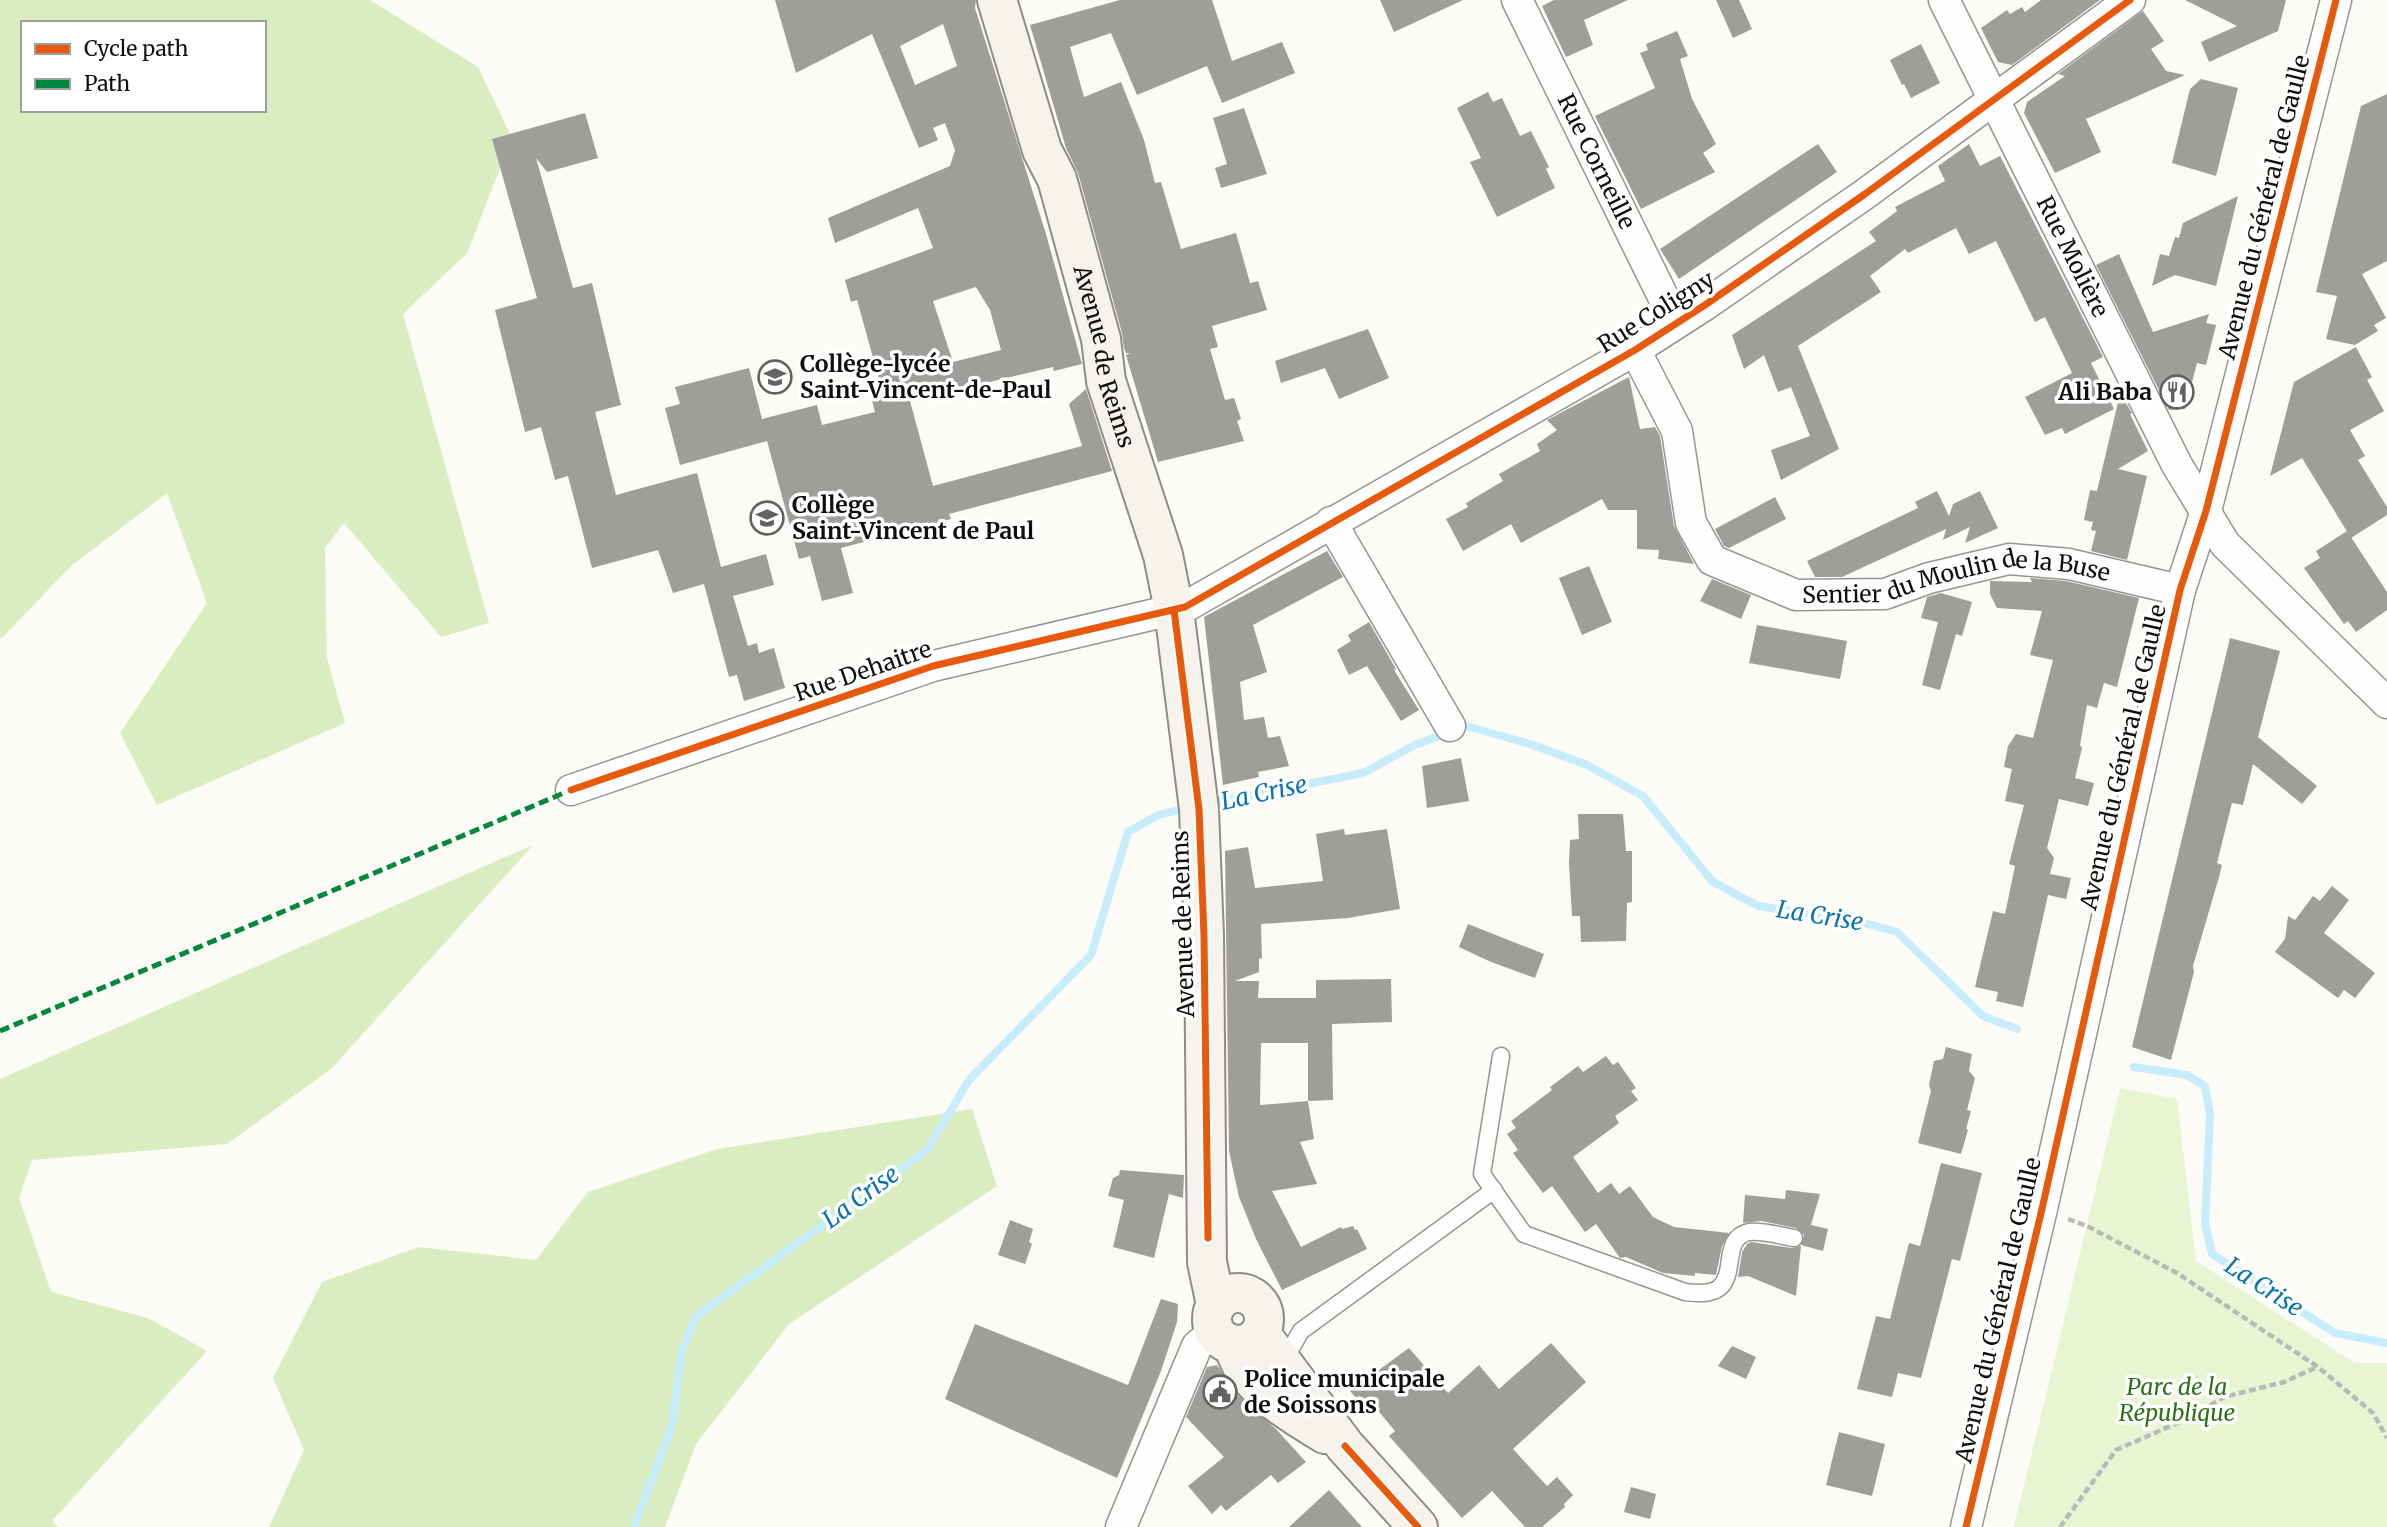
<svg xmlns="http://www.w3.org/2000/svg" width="2387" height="1527" viewBox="0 0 2387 1527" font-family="Merriweather,serif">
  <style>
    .green { fill: #e8f4d2 }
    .forest { fill: #d9edc0; fill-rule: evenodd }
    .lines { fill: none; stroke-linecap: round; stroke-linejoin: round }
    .stream { stroke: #c7ecfb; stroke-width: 8 }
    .building { fill: #a09e9a; fill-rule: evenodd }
    .service-casing { stroke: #969593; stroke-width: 19 }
    .minor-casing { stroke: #969593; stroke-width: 33 }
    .secondary-casing { stroke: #8c8c89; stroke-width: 42 }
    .path { stroke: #b9b9b8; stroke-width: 4.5; stroke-dasharray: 7 3.5; stroke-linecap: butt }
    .service { stroke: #fffefe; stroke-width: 16 }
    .minor { stroke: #fffefe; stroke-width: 30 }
    .secondary { stroke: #f5f3eb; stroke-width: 38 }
    .quiet { stroke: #00873e; stroke-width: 5; stroke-dasharray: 10 5; stroke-linecap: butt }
    .cycleway-casing { stroke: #fff; stroke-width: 11 }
    .cycleway { stroke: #e8590c; stroke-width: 7 }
    .labels { text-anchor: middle; stroke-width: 7; stroke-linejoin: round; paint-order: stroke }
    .street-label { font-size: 23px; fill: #0f0f0f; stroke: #fff }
    .poi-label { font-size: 23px; font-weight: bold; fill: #0f0f0f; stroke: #fff; text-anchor: start }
    .park-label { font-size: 23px; font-style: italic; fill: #2f7017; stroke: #fff }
    .water-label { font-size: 24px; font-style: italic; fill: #0972b1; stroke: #fff }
  </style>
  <rect width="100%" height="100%" fill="#fcfbf5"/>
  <!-- green -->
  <path class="green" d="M 2120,1088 L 2177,1099 L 2196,1261 L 2355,1363 L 2387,1363 L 2387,1527 L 2014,1527 Z"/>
  <!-- forest -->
  <g class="forest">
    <path d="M 0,0 L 370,0 L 478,67 L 512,138 L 467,253 L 403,314 L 489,623 L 441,637 L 344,523 L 325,548 L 327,659 L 345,723 L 157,805 L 120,733 L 207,603 L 167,493 L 71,566 L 2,638 L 0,637 ZM 23,23 L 264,23 L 264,110 L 23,110 Z"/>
    <path d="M 533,845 L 331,1069 L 227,1144 L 32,1160 L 19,1198 L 51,1292 L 148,1318 L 207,1351 L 52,1521 L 58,1527 L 0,1527 L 0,1079 Z"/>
    <path d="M 972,1109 L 997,1186 L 789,1324 L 696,1444 L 665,1527 L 269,1527 L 304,1450 L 273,1378 L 322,1282 L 419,1247 L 536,1260 L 588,1192 L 717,1149 Z"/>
  </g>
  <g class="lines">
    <!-- stream -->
    <g class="stream">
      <path d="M 1207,804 L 1363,773 L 1415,745 L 1466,726 L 1530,744 L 1585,764 L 1643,796 L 1713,882 L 1758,906 L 1857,921 L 1897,932 L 1983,1016 L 2017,1029"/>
      <path d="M 2134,1067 L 2187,1075 L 2205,1086 L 2210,1115 L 2205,1223 L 2212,1254 L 2335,1333 L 2387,1343"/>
      <path d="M 634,1527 L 672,1426 L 681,1354 L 695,1317 L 927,1150 L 969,1080 L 1091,955 L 1128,832 L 1158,815 L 1187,808"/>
    </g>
  </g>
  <!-- building -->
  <g class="building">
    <path d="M 775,0 L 976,0 L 975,8 L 1046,234 L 1082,364 L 1054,371 L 1053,367 L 910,401 L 933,486 L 1082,446 L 1069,404 L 1086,389 L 1112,471 L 949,514 L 951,519 L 841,548 L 853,593 L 822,601 L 810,556 L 799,559 L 767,441 L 680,465 L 665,408 L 680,404 L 675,387 L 749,368 L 762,419 L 817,405 L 822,425 L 875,412 L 869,389 L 881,386 L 857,300 L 851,302 L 845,280 L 933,248 L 918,208 L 835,243 L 828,218 L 950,166 L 955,150 L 945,123 L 933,128 L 938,140 L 919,148 L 872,34 L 796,73 ZM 943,24 L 957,66 L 915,85 L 900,46 ZM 976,287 L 990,310 L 1001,350 L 953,362 L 933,301 Z"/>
    <path d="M 1120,0 L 1212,0 L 1232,61 L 1282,42 L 1295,73 L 1222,103 L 1207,66 L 1137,95 L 1111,33 L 1070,47 L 1084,97 L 1121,82 L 1144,140 L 1155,183 L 1161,182 L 1181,249 L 1236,233 L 1250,283 L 1258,281 L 1267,310 L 1212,326 L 1218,347 L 1210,349 L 1225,400 L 1234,398 L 1241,419 L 1237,421 L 1244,441 L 1158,462 L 1126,355 L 1130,353 L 1126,353 L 1124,348 L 1122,333 L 1078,173 L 1066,148 L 1030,25 Z"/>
    <path d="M 1380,0 L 1463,0 L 1394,32 Z"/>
    <path d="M 1554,0 L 1628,0 L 1584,20 L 1593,45 L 1566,57 L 1542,6 Z"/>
    <path d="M 1716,0 L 1739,0 L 1752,29 L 1733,38 Z"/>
    <path d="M 2041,0 L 2100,0 L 2012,65 L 1998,62 L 1981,28 L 2007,10 L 2010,14 L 2022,7 L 2025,12 Z"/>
    <path d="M 2185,0 L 2286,0 L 2278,31 L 2209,62 L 2201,42 L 2237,26 Z"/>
    <path d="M 2143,11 L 2164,41 L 2151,49 L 2166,71 L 2185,75 L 2086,119 L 2101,152 L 2055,173 L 2024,113 L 2027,102 L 2065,76 L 2058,74 Z"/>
    <path d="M 1677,31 L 1688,56 L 1680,59 L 1692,99 L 1716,144 L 1703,153 L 1715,172 L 1641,209 L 1595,116 L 1655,88 L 1640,53 L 1648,50 L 1646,44 Z"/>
    <path d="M 1921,44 L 1940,83 L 1911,98 L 1904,84 L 1902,85 L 1890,60 Z"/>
    <path d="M 2201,79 L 2238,88 L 2216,176 L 2172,163 L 2190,89 Z"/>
    <path d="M 1488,92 L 1493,102 L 1502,98 L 1520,136 L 1531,131 L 1549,167 L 1546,169 L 1555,188 L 1497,217 L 1470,162 L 1481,158 L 1457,108 Z"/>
    <path d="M 2387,94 L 2387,261 L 2362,274 L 2386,318 L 2374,325 L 2378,331 L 2355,345 L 2326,339 L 2337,296 L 2316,292 L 2361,106 Z"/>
    <path d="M 1244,108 L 1267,174 L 1221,188 L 1215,168 L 1227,164 L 1213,118 Z"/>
    <path d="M 585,113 L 598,158 L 547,172 L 536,158 L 573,288 L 592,283 L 621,405 L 595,412 L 616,495 L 697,473 L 721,567 L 766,554 L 774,585 L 733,596 L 748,646 L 757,643 L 759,653 L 774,648 L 785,688 L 744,701 L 737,675 L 729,677 L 704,584 L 673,593 L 658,550 L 592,568 L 568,476 L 555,480 L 541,427 L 525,432 L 495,310 L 537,298 L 492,139 Z"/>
    <path d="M 1818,144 L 1837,172 L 1679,279 L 1660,249 Z"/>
    <path d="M 1969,144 L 1980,166 L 2000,156 L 2103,357 L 2091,363 L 2114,409 L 2065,434 L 2062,428 L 2045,435 L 2025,397 L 2072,373 L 2045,317 L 2035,322 L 1996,241 L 1969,254 L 1956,228 L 1908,253 L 1905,249 L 1870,276 L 1881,292 L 1798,346 L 1839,449 L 1781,480 L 1771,450 L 1810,436 L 1791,387 L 1778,392 L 1764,355 L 1744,369 L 1732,335 L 1876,241 L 1869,232 L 1897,211 L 1895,207 L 1945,181 L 1938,166 Z"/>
    <path d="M 2238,196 L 2216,286 L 2175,275 L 2152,286 L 2160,254 L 2169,256 L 2175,237 L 2179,238 L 2183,223 Z"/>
    <path d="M 2119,254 L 2153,332 L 2209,314 L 2206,323 L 2216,325 L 2206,365 L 2197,363 L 2185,409 L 2169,410 L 2096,265 Z"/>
    <path d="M 1368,329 L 1389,378 L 1339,399 L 1325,368 L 1281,383 L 1275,361 Z"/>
    <path d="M 2356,347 L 2372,377 L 2367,380 L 2384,411 L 2350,430 L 2365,456 L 2358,460 L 2387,507 L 2387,515 L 2351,538 L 2302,458 L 2270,476 L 2294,382 Z"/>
    <path d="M 1629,377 L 1640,429 L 1655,427 L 1660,436 L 1674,526 L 1694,564 L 1658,559 L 1659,550 L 1637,549 L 1637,510 L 1608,510 L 1602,499 L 1521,543 L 1511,524 L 1463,551 L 1446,519 L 1468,507 L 1466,503 L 1503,481 L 1499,474 L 1540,451 L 1537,444 L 1557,430 L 1547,420 Z"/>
    <path d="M 2120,394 L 2132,413 L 2130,414 L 2148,451 L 2118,469 L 2147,476 L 2127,560 L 2091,551 L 2096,531 L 2091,530 L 2093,522 L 2084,520 L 2090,490 L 2097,491 Z"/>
    <path d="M 1937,491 L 1949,516 L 1953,504 L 1980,491 L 1998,528 L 1965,543 L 1970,527 L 1943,540 L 1946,529 L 1842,577 L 1815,577 L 1807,561 L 1918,508 L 1915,502 Z"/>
    <path d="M 1775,497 L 1786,519 L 1729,548 L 1724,546 L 1715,529 Z"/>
    <path d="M 2347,531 L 2387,592 L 2387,610 L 2356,632 L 2348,621 L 2344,624 L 2304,568 L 2320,558 L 2316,551 Z"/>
    <path d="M 1327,551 L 1343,577 L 1253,625 L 1267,672 L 1240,682 L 1244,720 L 1264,717 L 1268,738 L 1280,736 L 1289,766 L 1258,772 L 1259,777 L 1223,785 L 1204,617 Z"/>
    <path d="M 1589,566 L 1612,622 L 1582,635 L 1559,578 Z"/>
    <path d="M 2030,578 L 2066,581 L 2139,598 L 2117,687 L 2104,683 L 2097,708 L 2087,705 L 2080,745 L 2082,748 L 2075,778 L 2094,783 L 2088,806 L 2059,799 L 2047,848 L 2054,858 L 2050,874 L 2071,878 L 2066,899 L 2048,895 L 2023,1007 L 1996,1001 L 1998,992 L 1975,987 L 1993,911 L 2005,914 L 2015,866 L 2009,864 L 2024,805 L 2005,801 L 2012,769 L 2004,767 L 2008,746 L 2016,734 L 2033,738 L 2053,660 L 2030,655 L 2042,611 L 1997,608 L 1990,594 L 1990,581 L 2032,582 Z"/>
    <path d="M 1712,579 L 1751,595 L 1741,619 L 1700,601 Z"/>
    <path d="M 1941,593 L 1972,602 L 1962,636 L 1956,634 L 1940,690 L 1922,685 L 1938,622 L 1921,618 L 1927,597 Z"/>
    <path d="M 1369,622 L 1396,669 L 1394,670 L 1419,710 L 1401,721 L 1367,666 L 1349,675 L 1337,650 L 1351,641 L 1348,635 Z"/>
    <path d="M 1757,625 L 1847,641 L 1840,679 L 1749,663 Z"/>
    <path d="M 2230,638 L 2280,651 L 2258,737 L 2317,786 L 2302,804 L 2253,764 L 2243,805 L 2232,803 L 2217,863 L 2222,865 L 2219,877 L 2193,966 L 2194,972 L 2171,1060 L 2132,1047 Z"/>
    <path d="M 1461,758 L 1469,801 L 1427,808 L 1422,766 Z"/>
    <path d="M 1578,814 L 1623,814 L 1626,851 L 1632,851 L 1632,902 L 1627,903 L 1626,941 L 1581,942 L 1580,916 L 1572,916 L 1569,863 L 1570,840 L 1579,839 Z"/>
    <path d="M 1344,829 L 1345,835 L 1387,829 L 1400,909 L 1348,918 L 1261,924 L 1262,958 L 1259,959 L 1259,972 L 1235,981 L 1259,981 L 1258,998 L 1316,998 L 1316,980 L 1391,979 L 1392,1022 L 1332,1024 L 1333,1100 L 1308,1101 L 1314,1139 L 1300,1142 L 1317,1184 L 1272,1191 L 1301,1247 L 1341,1227 L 1342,1229 L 1353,1226 L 1355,1230 L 1357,1229 L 1367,1249 L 1282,1290 L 1256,1239 L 1239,1197 L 1229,1151 L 1225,851 L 1248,847 L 1255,888 L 1323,881 L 1316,834 ZM 1261,1043 L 1308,1043 L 1308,1101 L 1260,1105 Z"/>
    <path d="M 2332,886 L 2349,900 L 2324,933 L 2375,973 L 2355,998 L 2344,990 L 2338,998 L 2275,952 L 2285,939 L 2288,916 L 2295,920 L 2313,896 L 2320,901 Z"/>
    <path d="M 1468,924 L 1544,954 L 1535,978 L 1491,962 L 1459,947 Z"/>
    <path d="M 1946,1047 L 1972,1054 L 1969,1071 L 1975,1078 L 1967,1110 L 1971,1111 L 1966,1129 L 1968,1130 L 1961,1154 L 1918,1143 L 1931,1091 L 1929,1085 L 1934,1061 L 1943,1059 Z"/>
    <path d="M 1606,1056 L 1613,1065 L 1618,1062 L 1636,1088 L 1631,1091 L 1638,1100 L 1615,1116 L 1619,1123 L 1573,1157 L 1598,1193 L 1611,1183 L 1619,1194 L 1630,1186 L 1653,1217 L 1674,1227 L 1729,1233 L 1722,1246 L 1716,1275 L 1695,1273 L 1695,1276 L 1663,1273 L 1626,1257 L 1620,1258 L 1596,1224 L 1585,1232 L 1552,1186 L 1543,1193 L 1513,1153 L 1518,1150 L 1507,1134 L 1516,1128 L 1511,1121 L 1552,1090 L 1550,1087 L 1578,1066 L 1583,1072 Z"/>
    <path d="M 1941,1163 L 1982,1173 L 1960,1261 L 1952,1259 L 1921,1378 L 1898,1373 L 1892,1397 L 1857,1389 L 1876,1316 L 1890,1319 L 1909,1243 L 1920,1246 Z"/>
    <path d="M 1120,1170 L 1184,1175 L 1183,1198 L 1169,1194 L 1154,1258 L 1113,1247 L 1124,1200 L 1108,1196 L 1113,1178 L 1119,1175 Z"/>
    <path d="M 1786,1190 L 1820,1194 L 1811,1225 L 1828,1229 L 1823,1251 L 1801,1245 L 1804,1235 L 1796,1228 L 1761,1221 L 1743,1223 L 1745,1195 L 1785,1199 Z"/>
    <path d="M 1010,1220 L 1033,1229 L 1029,1242 L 1032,1244 L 1025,1264 L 998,1255 Z"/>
    <path d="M 1751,1242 L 1792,1248 L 1801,1246 L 1796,1296 L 1748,1276 L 1738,1277 L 1742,1252 L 1747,1244 Z"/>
    <path d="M 1161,1299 L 1178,1304 L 1177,1322 L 1161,1371 L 1117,1478 L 945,1399 L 975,1324 L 1128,1385 Z"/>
    <path d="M 1551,1343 L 1586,1382 L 1513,1449 L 1547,1486 L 1557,1477 L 1573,1495 L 1564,1504 L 1565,1507 L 1542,1527 L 1525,1527 L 1492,1491 L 1462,1518 L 1389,1436 L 1395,1431 L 1375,1407 L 1369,1413 L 1350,1391 L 1409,1348 L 1448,1393 L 1479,1365 L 1499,1389 Z"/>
    <path d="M 1732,1346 L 1756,1357 L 1746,1379 L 1718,1366 Z"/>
    <path d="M 1217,1365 L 1236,1394 L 1276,1429 L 1306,1462 L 1278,1483 L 1271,1475 L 1226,1511 L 1221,1505 L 1212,1514 L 1188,1486 L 1224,1457 L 1186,1417 L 1207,1367 Z"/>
    <path d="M 1839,1432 L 1885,1444 L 1872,1496 L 1826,1485 Z"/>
    <path d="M 1631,1487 L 1656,1494 L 1650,1519 L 1624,1512 Z"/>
    <path d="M 1329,1490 L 1362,1527 L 1289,1527 Z"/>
  </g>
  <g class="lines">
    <defs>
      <g id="service">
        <path d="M 1501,1056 L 1482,1174 L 1524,1234 L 1685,1292 C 1695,1293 1710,1295 1719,1288 C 1737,1274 1721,1238 1749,1232 C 1762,1230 1781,1236 1794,1238"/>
        <path d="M 1283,1362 L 1301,1331 L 1494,1190"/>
      </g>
      <g id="minor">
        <path id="s1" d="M 1517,0 L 1676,323"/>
        <path id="s2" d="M 1944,0 L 2177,465 L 2225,544 L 2387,703"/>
        <path id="s3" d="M 1635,350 L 1677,431 L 1691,523 L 1712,560 L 1796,595 L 1885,594 L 1929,578 L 2009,559 L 2069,564 L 2180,590"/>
        <path d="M 1331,522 L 1450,726"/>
        <path d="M 571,790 L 933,666 L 1185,607 L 1635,350 L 1705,305 L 1865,194 L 2130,0"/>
        <path d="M 1121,1527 L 1197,1346 L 1215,1331"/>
        <path d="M 1966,1527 L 2042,1209 L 2180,590 L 2206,511 L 2336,0"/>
      </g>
      <g id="secondary">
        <path id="s4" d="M 997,0 L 1042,150 L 1057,179 L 1101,339 L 1106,381 L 1163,555 L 1174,610 L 1199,809 L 1204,936 L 1207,1262 L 1216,1305"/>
        <circle cx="1238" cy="1319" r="26"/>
        <path d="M 1260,1333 L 1345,1446 L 1418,1527"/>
        <path d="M 1232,1344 C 1236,1352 1239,1362 1244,1369 C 1264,1398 1296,1416 1325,1434"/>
      </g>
    </defs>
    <!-- service casing -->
    <use href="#service" class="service-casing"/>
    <!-- minor casing -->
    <use href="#minor" class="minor-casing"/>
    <!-- secondary casing -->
    <use href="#secondary" class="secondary-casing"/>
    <!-- path -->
    <g class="path">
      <path d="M 2068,1219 L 2087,1226 L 2177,1273 L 2318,1367 L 2373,1413 L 2387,1438"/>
      <path d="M 2060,1527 L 2116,1450 L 2191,1417 L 2224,1397 L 2284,1382 L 2317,1367"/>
    </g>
    <!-- service -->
    <use href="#service" class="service"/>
    <!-- minor -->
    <use href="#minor" class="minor"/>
    <!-- secondary -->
    <use href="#secondary" class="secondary"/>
    <!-- quiet -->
    <path class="quiet" d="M 0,1031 L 571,790"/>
    <defs>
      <g id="cycleway">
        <path d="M 1174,610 L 1199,809 L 1204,936 L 1208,1238"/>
        <path d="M 571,790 L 933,666 L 1185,607 L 1635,350 L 1705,305 L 1865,194 L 2130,0"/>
        <path d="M 1345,1446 L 1418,1527"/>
        <path d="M 1966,1527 L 2042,1209 L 2180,590 L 2206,511 L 2336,0"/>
      </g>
    </defs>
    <!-- cycleway casing -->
    <use href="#cycleway" class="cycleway-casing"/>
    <!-- cycleway -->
    <use href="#cycleway" class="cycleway"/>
  </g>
  <!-- icons -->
  <defs>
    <symbol id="school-ring" viewBox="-11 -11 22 22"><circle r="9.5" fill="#fff" stroke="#626260" stroke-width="1.5"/><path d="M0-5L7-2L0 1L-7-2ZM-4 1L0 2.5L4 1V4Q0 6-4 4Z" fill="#626260"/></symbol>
    <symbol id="restaurant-ring" viewBox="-11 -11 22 22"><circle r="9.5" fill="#fff" stroke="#626260" stroke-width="1.5"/><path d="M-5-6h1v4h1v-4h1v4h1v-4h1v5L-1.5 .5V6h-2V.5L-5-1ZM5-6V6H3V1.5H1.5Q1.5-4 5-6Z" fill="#626260"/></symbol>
    <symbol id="civic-ring" viewBox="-11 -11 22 22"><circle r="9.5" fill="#fff" stroke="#626260" stroke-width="1.5"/><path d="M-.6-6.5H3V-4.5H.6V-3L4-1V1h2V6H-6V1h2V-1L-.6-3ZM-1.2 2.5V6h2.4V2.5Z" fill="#626260"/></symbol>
  </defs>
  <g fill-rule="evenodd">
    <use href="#school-ring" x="756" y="358" width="38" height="38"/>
    <use href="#restaurant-ring" x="2158" y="373" width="38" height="38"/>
    <use href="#school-ring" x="748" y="499" width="38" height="38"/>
    <use href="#civic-ring" x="1201" y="1373" width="38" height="38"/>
  </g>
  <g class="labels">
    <!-- street labels -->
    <g class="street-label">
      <text dy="8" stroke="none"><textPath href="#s1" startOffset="180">Rue Corneille</textPath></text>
      <text transform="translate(2264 207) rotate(-76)" y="8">Avenue du Général de Gaulle</text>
      <text dy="8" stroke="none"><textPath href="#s2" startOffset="287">Rue Molière</textPath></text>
      <text transform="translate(1656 312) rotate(-32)" y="8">Rue Coligny</text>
      <text dy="8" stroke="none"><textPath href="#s4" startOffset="373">Avenue de Reims</textPath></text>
      <text dy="8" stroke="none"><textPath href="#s3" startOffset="481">Sentier du Moulin de la Buse</textPath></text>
      <text transform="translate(863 671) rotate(-19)" y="8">Rue Dehaitre</text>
      <text transform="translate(2123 757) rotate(-77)" y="8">Avenue du Général de Gaulle</text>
      <text transform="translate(1183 924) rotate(-92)" y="8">Avenue de Reims</text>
      <text transform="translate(1998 1310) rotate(-77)" y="8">Avenue du Général de Gaulle</text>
    </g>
    <!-- poi labels -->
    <g class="poi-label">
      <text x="800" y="372">Collège-lycée<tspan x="800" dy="26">Saint-Vincent-de-Paul</tspan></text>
      <text x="2152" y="400" text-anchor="end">Ali Baba</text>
      <text x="792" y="513">Collège<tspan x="792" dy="26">Saint-Vincent de Paul</tspan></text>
      <text x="1244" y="1387">Police municipale<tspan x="1244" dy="26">de Soissons</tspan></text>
    </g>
    <!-- park labels -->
    <g class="park-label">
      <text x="2177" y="1395">Parc de la<tspan x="2177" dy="26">République</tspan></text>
    </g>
    <!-- water labels -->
    <g class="water-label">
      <text transform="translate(1264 793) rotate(-12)" y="8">La Crise</text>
      <text transform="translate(1820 916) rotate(9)" y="8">La Crise</text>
      <text transform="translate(861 1197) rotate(-36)" y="8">La Crise</text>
      <text transform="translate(2264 1287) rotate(33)" y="8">La Crise</text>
    </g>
  </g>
  <!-- legend -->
  <rect x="21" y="21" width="245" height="91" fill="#ffffff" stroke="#9f9f9f" stroke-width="2"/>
  <rect x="35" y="44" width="35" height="10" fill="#e8590c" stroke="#9f9f9f" stroke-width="2"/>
  <text x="84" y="56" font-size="21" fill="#0f0f0f">Cycle path</text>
  <rect x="35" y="79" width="35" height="10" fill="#00873e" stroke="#9f9f9f" stroke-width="2"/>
  <text x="84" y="91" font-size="21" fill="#0f0f0f">Path</text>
</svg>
